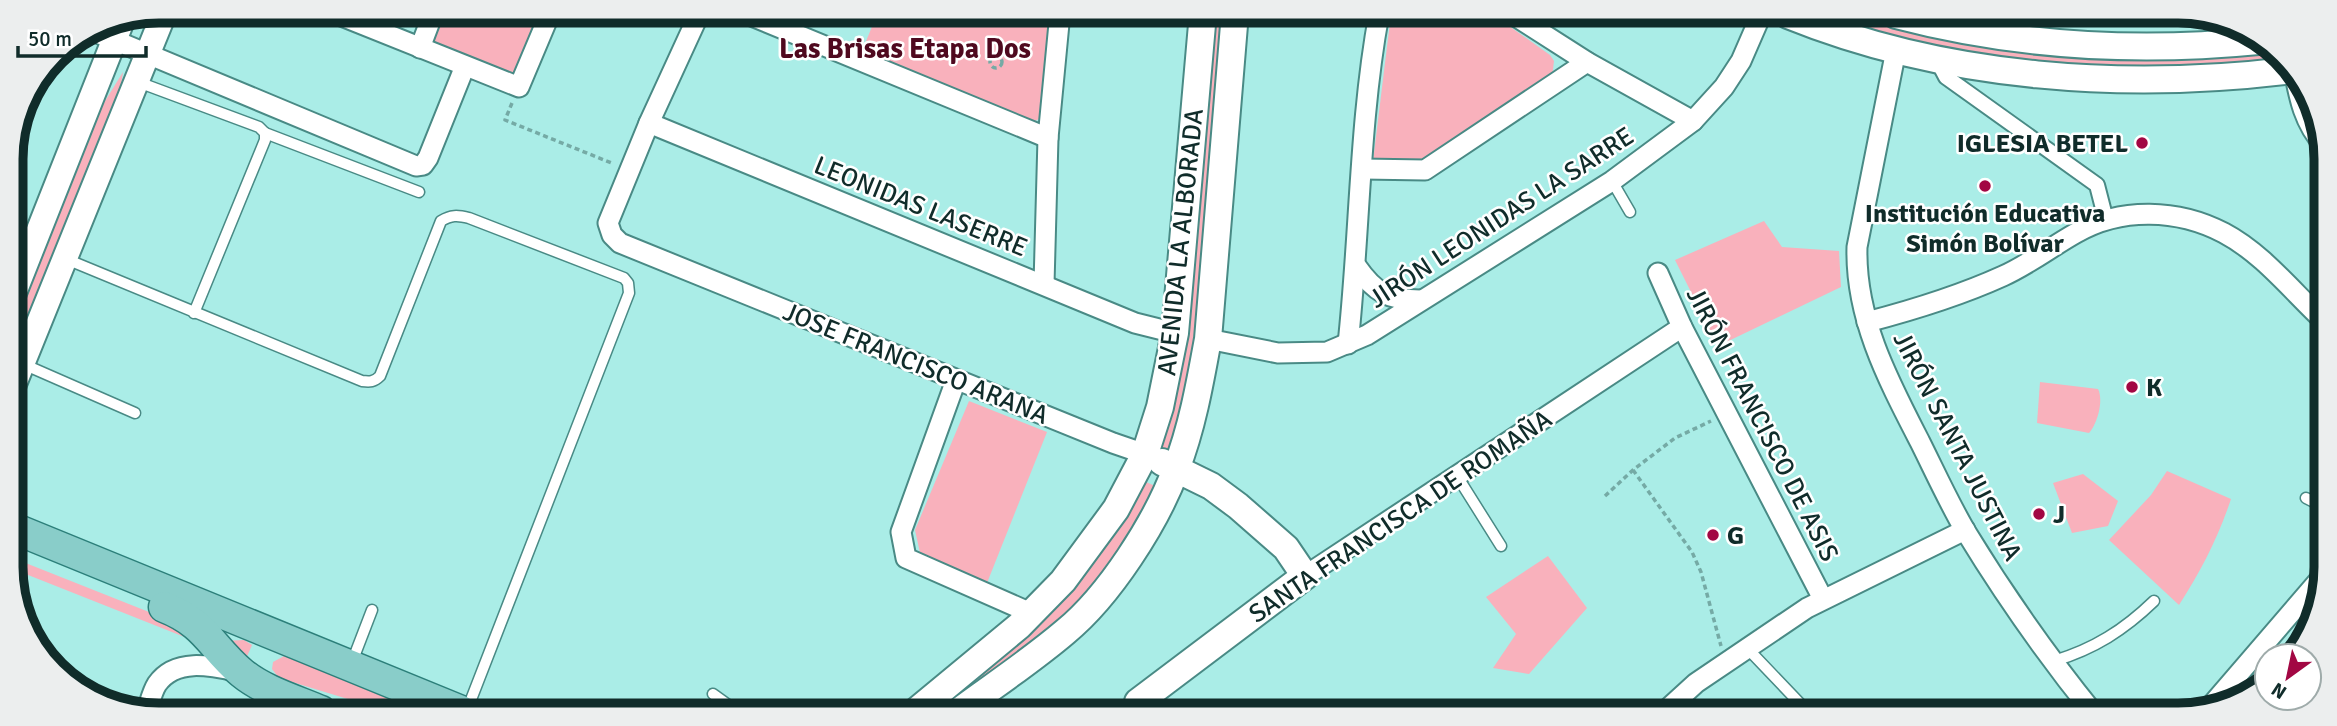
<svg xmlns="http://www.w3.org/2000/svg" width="2337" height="726" viewBox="0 0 2337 726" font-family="Signika,sans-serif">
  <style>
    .green { fill: #f9b1bc }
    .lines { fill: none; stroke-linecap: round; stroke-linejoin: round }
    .service-casing { stroke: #498a85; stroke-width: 13 }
    .pedestrian-casing { stroke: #498a85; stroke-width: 18 }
    .minor-casing { stroke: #498a85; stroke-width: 23 }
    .tertiary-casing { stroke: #498a85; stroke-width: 28 }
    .secondary-casing { stroke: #498a85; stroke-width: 30 }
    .primary-casing { stroke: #2c7f7a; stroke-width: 33 }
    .path { stroke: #75aaa5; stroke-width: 3.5; stroke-dasharray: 5 3.5; stroke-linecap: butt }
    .service { stroke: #fff; stroke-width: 10 }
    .pedestrian { stroke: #fff; stroke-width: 14 }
    .minor { stroke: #fff; stroke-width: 19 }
    .tertiary { stroke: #fff; stroke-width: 24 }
    .secondary { stroke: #fff; stroke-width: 26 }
    .primary { stroke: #89cdc9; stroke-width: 30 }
    .poi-dot { fill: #a20743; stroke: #fff; stroke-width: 2.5 }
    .labels { text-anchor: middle; stroke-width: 5; stroke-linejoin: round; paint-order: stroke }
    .poi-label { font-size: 26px; font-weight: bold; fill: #102c2a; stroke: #fff; text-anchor: start }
    .street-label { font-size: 26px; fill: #102c2a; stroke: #fff }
    .neighbourhood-label { font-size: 28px; font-weight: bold; fill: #4f091f; stroke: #fff }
    .rim { fill: none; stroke: #102c2a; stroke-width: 9 }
  </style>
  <rect width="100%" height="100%" fill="#aaede7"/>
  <!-- green -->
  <g class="green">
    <path d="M 444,11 L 539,11 L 514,73 L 431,43 Z"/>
    <path d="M 878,12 L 1051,13 L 1041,118 L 1031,123 L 862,51 Z"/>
    <path d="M 1212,13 L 1231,13 L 1202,328 L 1170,453 L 1148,441 Z"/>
    <path d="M 1391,14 L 1492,14 L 1550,55 L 1554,61 L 1552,78 L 1420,164 L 1373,161 Z"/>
    <path d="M 1815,15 L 1877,15 L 1920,28 L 2265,45 L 2289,61 L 2121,75 L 1933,50 Z"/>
    <path d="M 123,72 L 118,104 L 12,363 L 12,332 L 102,106 Z"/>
    <path d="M 1764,221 L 1782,247 L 1839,251 L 1841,287 L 1718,346 L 1675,260 Z"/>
    <path d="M 2040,382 L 2098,389 C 2104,401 2097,424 2089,433 L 2037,423 Z"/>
    <path d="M 969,401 L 1047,432 L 987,583 L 920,553 L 915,530 Z"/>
    <path d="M 2167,471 L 2231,499 C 2218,538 2201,571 2179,605 L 2109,540 L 2151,495 Z"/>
    <path d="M 2083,474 L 2118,501 L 2108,526 L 2072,533 L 2053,483 Z"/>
    <path d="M 1144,481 L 1155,486 L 1155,500 L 1091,594 L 946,712 L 929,712 Z"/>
    <path d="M 1548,556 L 1587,608 L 1529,674 L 1493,668 L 1516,634 L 1486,597 Z"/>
    <path d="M 13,558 L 222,641 L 244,640 L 252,645 L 245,661 L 13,569 Z"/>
    <path d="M 286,655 L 423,711 L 387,711 L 279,678 L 272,669 L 273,662 Z"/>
  </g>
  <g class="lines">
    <defs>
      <g id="service">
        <path d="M 138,82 L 259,127 L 265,133 L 265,140 L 194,313"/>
        <path d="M 265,133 L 419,192"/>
        <path d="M 1612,181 L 1630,212"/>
        <path d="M 66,259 L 362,381 C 370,382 374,382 380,376 L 441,221 C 451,215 457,215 469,218 L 624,278 L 628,283 L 629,293 L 467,710"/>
        <path d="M 23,364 L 135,413"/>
        <path d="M 1457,476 L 1501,546"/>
        <path d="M 2306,498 L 2322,506"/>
        <path d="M 1747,648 L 1810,714"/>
        <path d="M 2054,661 C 2094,649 2124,630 2154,601"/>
        <path d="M 352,662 L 372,610"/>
        <path d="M 713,694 L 738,712"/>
      </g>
      <path id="pedestrian" d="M 1936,58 L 1946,77 L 2097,185 L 2106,220"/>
      <g id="minor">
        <path d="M 329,11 L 519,87 L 551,11"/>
        <path d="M 700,12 L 649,123 L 608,223 L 612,235 L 620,243 L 1113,443 L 1145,454"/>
        <path d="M 742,12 L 1048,138"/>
        <path d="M 1512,14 L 1587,62 L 1693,121"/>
        <path d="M 90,30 L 416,166 L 423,165 L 428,158 L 465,66"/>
        <path d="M 420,48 L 434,11"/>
        <path d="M 1896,50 L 1857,247 C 1855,318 1888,380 1920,442 C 1935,472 1949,503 1966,532 C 2005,596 2048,657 2095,715"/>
        <path d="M 2294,70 C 2299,98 2304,123 2324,145"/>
        <path d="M 649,123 L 1135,323 L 1175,333"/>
        <path d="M 1363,169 L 1425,170 L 1587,62"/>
        <path d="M 1357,267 C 1375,293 1389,300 1420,300"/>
        <path d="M 1658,273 L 1682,327 L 1823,599"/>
        <path d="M 1044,284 L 1048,138 L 1060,13"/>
        <path d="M 1867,322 C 1913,310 1959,296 2003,276 C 2028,265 2051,247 2076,233 C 2121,207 2178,209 2224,233 C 2262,253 2292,291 2323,320"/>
        <path d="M 1208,339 L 1278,353 L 1327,352 L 1367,335 L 1612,181 L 1693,121 L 1724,87 L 1741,61 L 1761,15"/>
        <path d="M 1348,344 C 1360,234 1359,122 1379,14"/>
        <path d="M 956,380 L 901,532 L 906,558 L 1033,614"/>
        <path d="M 1305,576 L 1682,327"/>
        <path d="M 2210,707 L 2321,578"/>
        <path d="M 147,710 C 150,702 152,692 157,684 C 176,657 212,666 240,672"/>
        <path d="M 1662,714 L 1696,683 L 1807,608 L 1965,530"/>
      </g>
      <g id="tertiary">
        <path d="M 12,298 L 123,18"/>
        <path d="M 12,389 L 165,11"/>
      </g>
      <g id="secondary">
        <path d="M 1788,15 C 1946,79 2126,91 2294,70"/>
        <path d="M 1896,15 C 2014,46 2137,53 2258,41"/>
        <path d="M 915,712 L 1019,626 L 1063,581 L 1116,509 L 1145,454 L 1160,407 L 1175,333 L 1203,13"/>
        <path d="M 958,712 C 993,686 1031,661 1065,632 C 1109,596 1156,523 1176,469 C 1192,428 1200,383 1208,339 L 1235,13"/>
        <path d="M 1150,713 L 1138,702 L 1305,576 L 1286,548 L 1238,506 L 1211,486 L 1162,462"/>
      </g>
      <g id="primary">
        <path d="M 13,528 L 461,711"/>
        <path d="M 164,607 C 207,624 210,646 242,673 C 264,691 295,700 321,711"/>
      </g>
    </defs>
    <!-- service casing -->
    <use href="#service" class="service-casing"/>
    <!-- pedestrian casing -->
    <use href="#pedestrian" class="pedestrian-casing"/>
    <!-- minor casing -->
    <use href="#minor" class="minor-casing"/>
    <!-- tertiary casing -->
    <use href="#tertiary" class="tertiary-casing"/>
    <!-- secondary casing -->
    <use href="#secondary" class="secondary-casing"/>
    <!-- primary casing -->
    <use href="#primary" class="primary-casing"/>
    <!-- path -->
    <g class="path">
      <circle cx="996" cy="62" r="6"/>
      <path d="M 512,103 L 505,120 L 614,164"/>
      <path d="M 1633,470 L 1692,552 L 1701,572 L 1721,646"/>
      <path d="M 1605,496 L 1633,470 L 1675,438 L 1711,421"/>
    </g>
    <!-- service -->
    <use href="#service" class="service"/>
    <!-- pedestrian -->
    <use href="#pedestrian" class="pedestrian"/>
    <!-- minor -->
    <use href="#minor" class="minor"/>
    <!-- tertiary -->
    <use href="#tertiary" class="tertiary"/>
    <!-- secondary -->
    <use href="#secondary" class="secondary"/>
    <!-- primary -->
    <use href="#primary" class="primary"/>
  </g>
  <!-- markers -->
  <g class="poi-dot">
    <circle cx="2142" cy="143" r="7"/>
    <circle cx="1985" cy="186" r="7"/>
    <circle cx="2132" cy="387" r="7"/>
    <circle cx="2039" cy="514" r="7"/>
    <circle cx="1713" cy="535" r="7"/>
  </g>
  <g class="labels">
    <!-- poi labels -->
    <g class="poi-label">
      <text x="2128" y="152" text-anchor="end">IGLESIA BETEL</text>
      <text x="1985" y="222" text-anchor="middle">Institución Educativa<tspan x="1985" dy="30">Simón Bolívar</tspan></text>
      <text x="2146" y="396">K</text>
      <text x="2053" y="523">J</text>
      <text x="1727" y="544">G</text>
    </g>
    <!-- street labels -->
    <g class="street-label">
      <text transform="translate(921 206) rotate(22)" y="9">LEONIDAS LASERRE</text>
      <text transform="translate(1501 217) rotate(-33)" y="9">JIRÓN LEONIDAS LA SARRE</text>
      <text transform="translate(1180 242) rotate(-84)" y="9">AVENIDA LA ALBORADA</text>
      <text transform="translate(916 363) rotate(22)" y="9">JOSE FRANCISCO ARANA</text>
      <text transform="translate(1763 424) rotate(63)" y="9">JIRÓN FRANCISCO DE ASIS</text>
      <text transform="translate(1958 446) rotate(63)" y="9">JIRÓN SANTA JUSTINA</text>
      <text transform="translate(1400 516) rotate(-34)" y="9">SANTA FRANCISCA DE ROMAÑA</text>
    </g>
    <!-- neighbourhood labels -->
    <g class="neighbourhood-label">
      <text x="905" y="58">Las Brisas Etapa Dos</text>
    </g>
  </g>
  <!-- crop -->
  <path d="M0 0H2337V726H0ZM159 23H2178A136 136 0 0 1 2314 159V567A136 136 0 0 1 2178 703H159A136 136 0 0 1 23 567V159A136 136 0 0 1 159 23Z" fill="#eceeee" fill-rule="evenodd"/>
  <path class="rim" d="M159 23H2178A136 136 0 0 1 2314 159V567A136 136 0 0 1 2178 703H159A136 136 0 0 1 23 567V159A136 136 0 0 1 159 23Z"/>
  <!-- north arrow -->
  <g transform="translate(2288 677) rotate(213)"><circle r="33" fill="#ffffff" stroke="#9fabaa" stroke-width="2"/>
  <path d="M0-5L12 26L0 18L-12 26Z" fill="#a20743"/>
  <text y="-10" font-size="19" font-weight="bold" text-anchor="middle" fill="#102c2a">N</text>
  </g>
  <!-- scale -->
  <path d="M18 46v10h128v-10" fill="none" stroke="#102c2a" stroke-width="3.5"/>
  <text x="28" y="46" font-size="21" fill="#102c2a" stroke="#ffffff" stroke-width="5" paint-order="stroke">50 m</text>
</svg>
